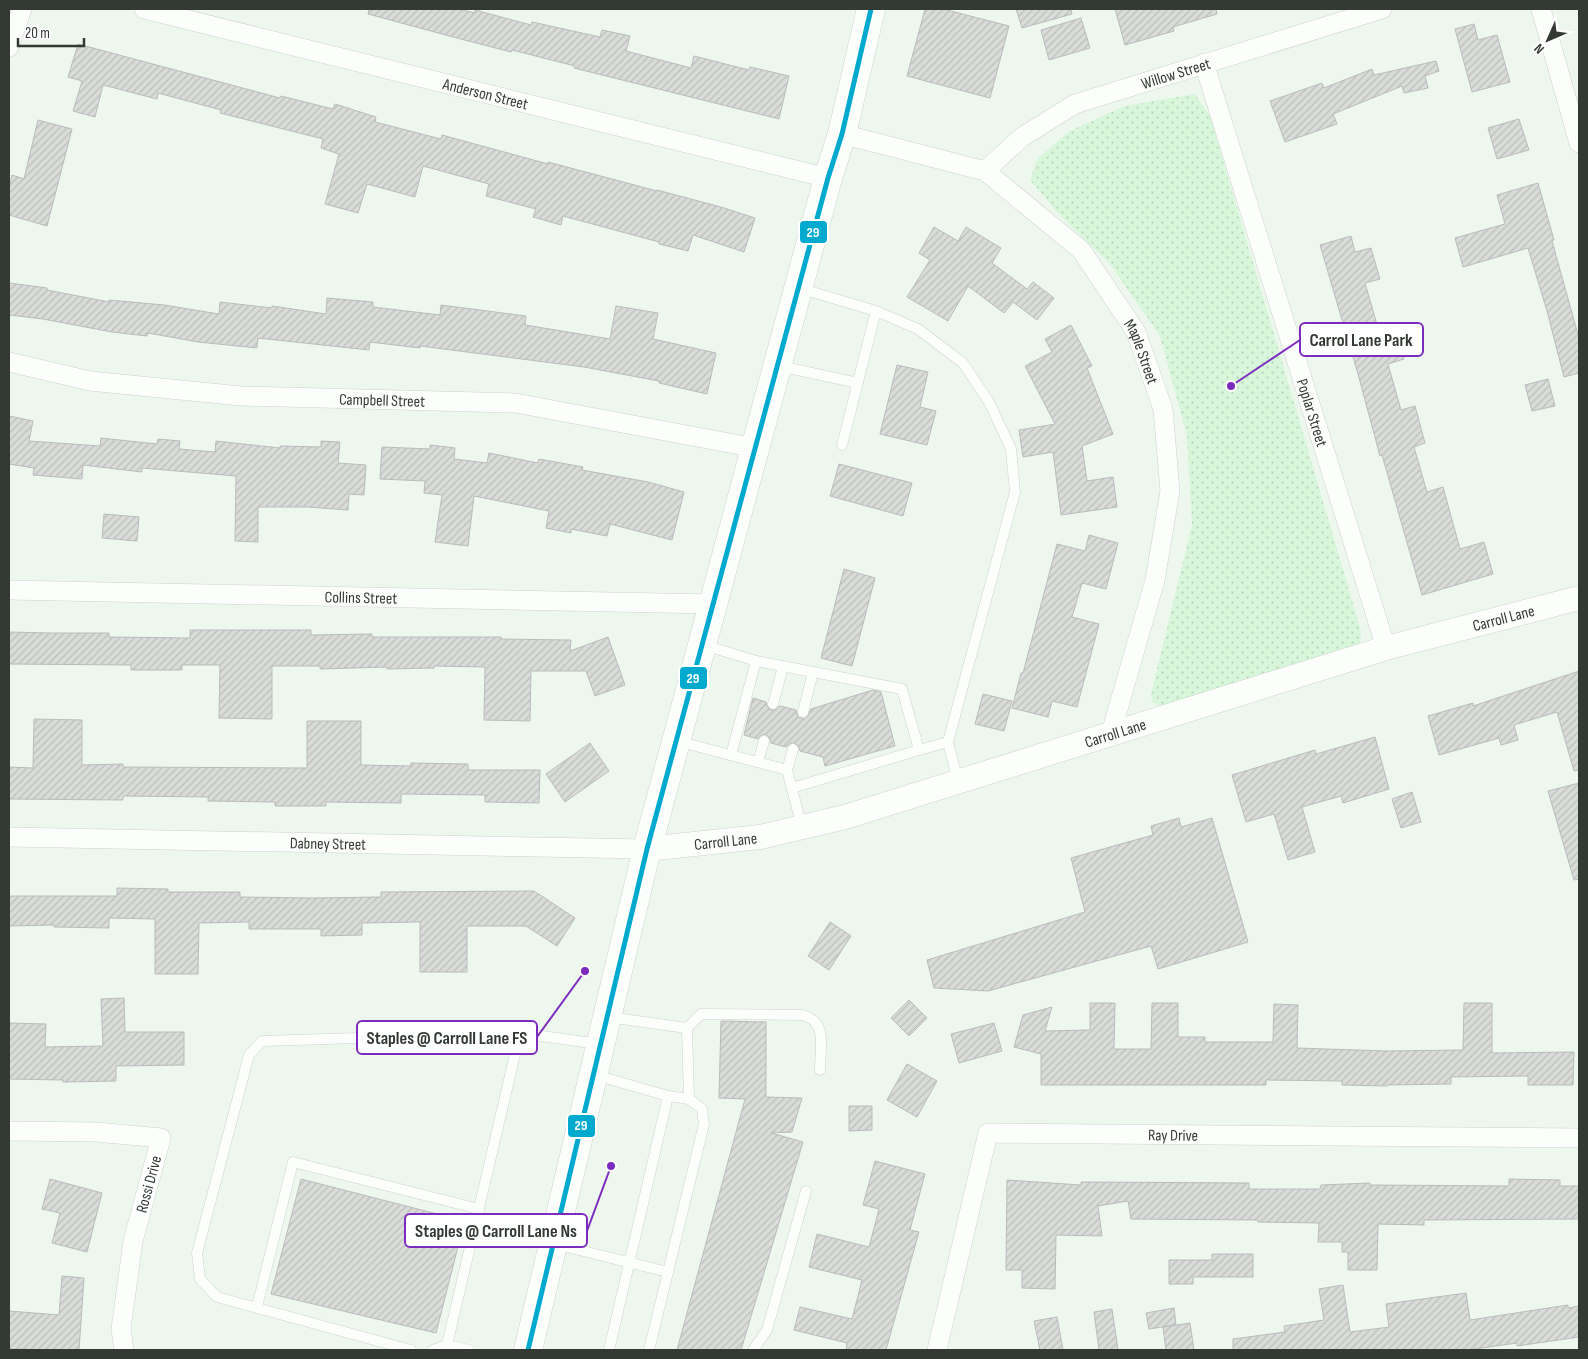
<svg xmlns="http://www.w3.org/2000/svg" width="1588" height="1359" viewBox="0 0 1588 1359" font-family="'Sofia Sans Condensed',sans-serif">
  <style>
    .grass { fill: url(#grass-dots) }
    .building { fill: url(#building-hatch); stroke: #babcbb }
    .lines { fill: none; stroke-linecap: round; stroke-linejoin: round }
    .service-casing { stroke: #ccd3cc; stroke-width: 11 }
    .minor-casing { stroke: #ccd3cc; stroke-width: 20 }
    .tertiary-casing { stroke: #ccd3cc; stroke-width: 25 }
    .primary-casing { stroke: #ccd3cc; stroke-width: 29 }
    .service { stroke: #fcfefc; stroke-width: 10 }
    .minor { stroke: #fcfefc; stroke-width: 19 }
    .tertiary { stroke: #fcfefc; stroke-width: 24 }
    .primary { stroke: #fcfefc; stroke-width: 28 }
    .bus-1-casing { stroke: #fff; stroke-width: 9 }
    .bus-1 { stroke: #00a9ce; stroke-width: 5 }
    .labels { text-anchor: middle; stroke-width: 5; stroke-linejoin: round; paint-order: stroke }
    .street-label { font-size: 16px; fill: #333a33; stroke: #fff }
    .leader { fill: none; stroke: #7b2cbf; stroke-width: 2 }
    .callout-dot { fill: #7b2cbf; stroke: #fff; stroke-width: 2 }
    .callout { fill: #fff; stroke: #7b2cbf; stroke-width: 2 }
    .callout-label { font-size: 18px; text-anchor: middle; font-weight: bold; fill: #333a33 }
    .line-badge { stroke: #fff; stroke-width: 2 }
    .badge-label { font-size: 14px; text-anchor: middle; font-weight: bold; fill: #fff }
  </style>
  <defs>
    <pattern id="grass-dots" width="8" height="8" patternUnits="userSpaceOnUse" patternTransform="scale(1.25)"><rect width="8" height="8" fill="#d8f6da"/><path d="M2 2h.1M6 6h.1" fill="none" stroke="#bad4bc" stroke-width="1.8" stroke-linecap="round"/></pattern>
    <pattern id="building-hatch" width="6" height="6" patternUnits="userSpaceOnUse" patternTransform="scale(1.25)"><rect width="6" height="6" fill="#dadcda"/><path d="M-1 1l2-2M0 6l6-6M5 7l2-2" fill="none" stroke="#bcbebc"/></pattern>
  </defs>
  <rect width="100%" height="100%" fill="#edf7ee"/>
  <!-- grass -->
  <path class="grass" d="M 1195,94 L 1210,116 L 1361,631 L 1360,644 L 1160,707 L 1152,701 L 1151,694 L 1192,525 L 1187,436 L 1160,336 L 1110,264 L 1058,213 L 1030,180 L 1038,158 L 1070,131 L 1125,106 Z"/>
  <!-- building -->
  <g class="building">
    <path d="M 369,9 L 459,9 L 475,13 L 475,10 L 531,25 L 532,22 L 600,37 L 602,30 L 630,36 L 626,51 L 691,68 L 694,56 L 749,70 L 750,67 L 789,76 L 779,119 L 574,68 L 575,66 L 512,50 L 511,52 L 453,37 L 368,14 Z"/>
    <path d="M 925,9 L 943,9 L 1009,26 L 990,98 L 907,76 Z"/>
    <path d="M 1016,9 L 1071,9 L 1072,14 L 1022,28 Z"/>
    <path d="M 1115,9 L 1216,9 L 1217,14 L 1173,27 L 1174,31 L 1125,45 Z"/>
    <path d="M 1081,18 L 1090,48 L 1049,60 L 1041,30 Z"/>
    <path d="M 1474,24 L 1478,40 L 1497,35 L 1510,82 L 1472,92 L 1455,29 Z"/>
    <path d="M 78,44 L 280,98 L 281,96 L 333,109 L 335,104 L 376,117 L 375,122 L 441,139 L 442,135 L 548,164 L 548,162 L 657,191 L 657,190 L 721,207 L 755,218 L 744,252 L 693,235 L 688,251 L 659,244 L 659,242 L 563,216 L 561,225 L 533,217 L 536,209 L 486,196 L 489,184 L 423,166 L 415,197 L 367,184 L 358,213 L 325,204 L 339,154 L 321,148 L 323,139 L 220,113 L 221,110 L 158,93 L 157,99 L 103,85 L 95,117 L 73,111 L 82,81 L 68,77 Z"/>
    <path d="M 1436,61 L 1439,71 L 1425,76 L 1428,88 L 1404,93 L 1402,86 L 1333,114 L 1337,124 L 1285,142 L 1270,101 L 1322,83 L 1324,88 L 1372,69 L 1374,75 Z"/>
    <path d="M 1519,119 L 1529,150 L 1497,159 L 1488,128 Z"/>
    <path d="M 38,120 L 72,129 L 47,226 L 9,215 L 9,188 L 12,175 L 24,179 Z"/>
    <path d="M 1538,183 L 1554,240 L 1552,241 L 1579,338 L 1579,373 L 1564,377 L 1547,311 L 1528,248 L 1463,267 L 1455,238 L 1505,224 L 1497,195 Z"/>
    <path d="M 934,227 L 958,241 L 966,227 L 1001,248 L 992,263 L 1027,289 L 1033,282 L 1054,298 L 1037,320 L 1013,302 L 1004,313 L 968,286 L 948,321 L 907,297 L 930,260 L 919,253 Z"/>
    <path d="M 1351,236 L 1355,252 L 1371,248 L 1380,279 L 1365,283 L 1382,342 L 1398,337 L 1404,359 L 1388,364 L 1401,410 L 1415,406 L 1425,443 L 1414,447 L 1427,492 L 1443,487 L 1460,549 L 1484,542 L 1493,574 L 1422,595 L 1382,455 L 1380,456 L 1358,374 L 1320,245 Z"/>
    <path d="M 9,283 L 47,288 L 47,290 L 109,302 L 109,300 L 164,305 L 219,314 L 220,302 L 272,308 L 272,306 L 326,314 L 327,298 L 373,302 L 373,307 L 440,315 L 441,305 L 526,316 L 525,325 L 610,339 L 616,306 L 658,313 L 653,339 L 716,353 L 707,394 L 659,383 L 659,381 L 584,367 L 420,346 L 420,348 L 370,342 L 369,350 L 258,338 L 257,348 L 198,342 L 148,333 L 147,336 L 112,332 L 43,319 L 9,315 Z"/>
    <path d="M 1071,325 L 1092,366 L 1087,368 L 1113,434 L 1082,446 L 1087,481 L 1113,477 L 1117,507 L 1061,515 L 1053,452 L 1023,457 L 1019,430 L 1055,424 L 1025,366 L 1052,352 L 1045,339 Z"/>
    <path d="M 897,365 L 928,372 L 920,407 L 936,411 L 927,445 L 880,434 Z"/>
    <path d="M 1548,379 L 1555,406 L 1532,411 L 1525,385 Z"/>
    <path d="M 9,416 L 33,421 L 29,441 L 100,446 L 101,438 L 157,444 L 158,439 L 180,441 L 179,449 L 215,452 L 216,441 L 280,448 L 280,446 L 321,447 L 321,441 L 340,442 L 338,463 L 366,465 L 364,495 L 349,494 L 348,510 L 308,507 L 258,507 L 258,542 L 235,541 L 236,476 L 142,468 L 142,472 L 83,465 L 82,479 L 33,475 L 34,468 L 9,464 Z"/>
    <path d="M 430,445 L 455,448 L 454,459 L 487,463 L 489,453 L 538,463 L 539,459 L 583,467 L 582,470 L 648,482 L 684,492 L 672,540 L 610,524 L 607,536 L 571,529 L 571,533 L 546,528 L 549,511 L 474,496 L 468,546 L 435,542 L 442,495 L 424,493 L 425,481 L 380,479 L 382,447 L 430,449 Z"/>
    <path d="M 839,464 L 912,483 L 903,516 L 830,496 Z"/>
    <path d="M 104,514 L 139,517 L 137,541 L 102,538 Z"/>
    <path d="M 1089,535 L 1118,543 L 1106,589 L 1082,583 L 1072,617 L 1099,624 L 1077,707 L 1052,701 L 1048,717 L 1012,708 L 1021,673 L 1023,673 L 1057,544 L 1085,551 Z"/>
    <path d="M 844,569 L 875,578 L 852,666 L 821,658 Z"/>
    <path d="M 190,630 L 311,630 L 311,635 L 372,634 L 372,637 L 501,637 L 501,639 L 571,640 L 570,651 L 608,637 L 625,685 L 595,696 L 586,671 L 531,671 L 530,721 L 484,720 L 485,667 L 434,666 L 434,668 L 387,669 L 387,667 L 320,669 L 320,666 L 272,666 L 272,719 L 219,718 L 220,665 L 182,665 L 182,670 L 131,670 L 131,665 L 9,664 L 9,632 L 50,633 L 109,633 L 109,637 L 190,638 Z"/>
    <path d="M 1579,671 L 1579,770 L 1574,771 L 1557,712 L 1514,725 L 1518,740 L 1501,745 L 1499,738 L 1439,755 L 1428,716 L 1473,703 L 1473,706 Z"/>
    <path d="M 873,690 L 881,692 L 895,746 L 825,766 L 823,757 L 800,751 L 799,747 L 795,743 L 791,743 L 786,747 L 771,743 L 769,737 L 765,734 L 760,736 L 758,739 L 744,735 L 753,698 L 766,702 L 767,706 L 771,710 L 775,710 L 780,706 L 796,710 L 798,717 L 804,719 L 808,716 L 811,709 Z"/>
    <path d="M 983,694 L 1012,701 L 1004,731 L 975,724 Z"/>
    <path d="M 34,719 L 82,720 L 82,765 L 123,764 L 123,767 L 307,768 L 307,721 L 361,721 L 361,765 L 411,766 L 411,763 L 468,764 L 468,770 L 540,770 L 539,803 L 485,802 L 485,795 L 401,794 L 401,803 L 326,802 L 326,806 L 275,806 L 275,802 L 208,801 L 208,797 L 123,796 L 123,800 L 9,799 L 9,767 L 33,768 Z"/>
    <path d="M 1375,737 L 1389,789 L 1343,803 L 1341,796 L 1302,807 L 1315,852 L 1288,860 L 1274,814 L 1246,822 L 1232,775 L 1315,750 L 1316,754 Z"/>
    <path d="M 590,743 L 609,771 L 565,802 L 546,774 Z"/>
    <path d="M 1579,783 L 1579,879 L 1574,880 L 1548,791 Z"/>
    <path d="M 1412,792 L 1421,822 L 1401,828 L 1392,799 Z"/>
    <path d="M 1179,818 L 1181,827 L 1212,818 L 1248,942 L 1158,969 L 1151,946 L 988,991 L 934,988 L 927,960 L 1085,912 L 1071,858 L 1153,835 L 1151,826 Z"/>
    <path d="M 117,888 L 168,889 L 168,892 L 240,892 L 240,897 L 313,898 L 381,897 L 381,892 L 534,891 L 575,918 L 557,946 L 526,926 L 467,926 L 467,972 L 420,972 L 420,922 L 362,923 L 362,935 L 321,936 L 321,929 L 249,929 L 249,922 L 199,923 L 198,974 L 155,974 L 155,919 L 109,918 L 109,928 L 54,927 L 54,925 L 9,926 L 9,896 L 117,896 Z"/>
    <path d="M 830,922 L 851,936 L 829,970 L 808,956 Z"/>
    <path d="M 124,998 L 125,1032 L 184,1032 L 184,1065 L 116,1066 L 116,1081 L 63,1082 L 63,1080 L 9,1079 L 9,1023 L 46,1024 L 45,1047 L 103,1046 L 101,999 Z"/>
    <path d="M 909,1000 L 927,1018 L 909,1036 L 891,1018 Z"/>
    <path d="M 1090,1003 L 1115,1003 L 1114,1049 L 1151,1049 L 1152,1003 L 1178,1003 L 1178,1037 L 1205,1037 L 1205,1042 L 1273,1042 L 1274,1004 L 1298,1005 L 1297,1048 L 1387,1051 L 1463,1050 L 1464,1003 L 1492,1003 L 1492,1053 L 1574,1052 L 1573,1085 L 1528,1085 L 1528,1076 L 1451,1077 L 1451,1084 L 1387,1085 L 1387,1086 L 1342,1085 L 1342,1081 L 1266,1080 L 1266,1085 L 1041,1085 L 1041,1054 L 1014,1047 L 1023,1015 L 1052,1007 L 1045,1031 L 1090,1030 Z"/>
    <path d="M 721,1021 L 766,1022 L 766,1097 L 802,1098 L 792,1132 L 771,1133 L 803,1142 L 741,1350 L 677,1350 L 745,1099 L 719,1098 Z"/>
    <path d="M 994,1023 L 1002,1051 L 959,1063 L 951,1034 Z"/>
    <path d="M 907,1064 L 937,1081 L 917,1117 L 887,1100 Z"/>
    <path d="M 849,1106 L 872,1106 L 872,1130 L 849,1131 Z"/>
    <path d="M 875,1161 L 925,1174 L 910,1230 L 919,1232 L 886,1350 L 846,1350 L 847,1343 L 794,1330 L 800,1307 L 852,1319 L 862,1280 L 809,1267 L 817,1234 L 869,1247 L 879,1209 L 863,1205 Z"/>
    <path d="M 50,1179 L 102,1193 L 87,1252 L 52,1243 L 60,1213 L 42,1209 Z"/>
    <path d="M 301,1179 L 441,1215 L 440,1220 L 463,1227 L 436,1333 L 271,1294 Z"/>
    <path d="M 1509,1179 L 1560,1180 L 1560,1186 L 1579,1186 L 1579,1219 L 1424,1220 L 1424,1225 L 1378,1224 L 1377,1270 L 1348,1270 L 1348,1252 L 1342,1252 L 1342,1242 L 1318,1242 L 1319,1223 L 1258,1222 L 1258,1220 L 1131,1219 L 1128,1201 L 1098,1206 L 1102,1236 L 1056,1235 L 1055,1289 L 1022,1288 L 1022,1270 L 1006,1270 L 1007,1180 L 1081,1185 L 1081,1182 L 1249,1183 L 1249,1189 L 1320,1189 L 1321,1185 L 1370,1183 L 1370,1185 L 1509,1186 Z"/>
    <path d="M 1212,1254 L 1253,1254 L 1253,1277 L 1193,1277 L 1193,1284 L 1169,1284 L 1169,1260 L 1212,1260 Z"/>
    <path d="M 62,1276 L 84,1278 L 79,1350 L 9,1349 L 9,1311 L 59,1315 Z"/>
    <path d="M 1343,1285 L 1350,1332 L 1389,1327 L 1386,1304 L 1466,1293 L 1470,1320 L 1568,1305 L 1568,1308 L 1579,1306 L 1579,1337 L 1517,1346 L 1517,1343 L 1468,1350 L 1233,1350 L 1233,1339 L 1285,1332 L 1284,1326 L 1324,1320 L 1319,1289 Z"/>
    <path d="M 1174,1308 L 1176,1325 L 1149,1329 L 1146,1313 Z"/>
    <path d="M 1112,1309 L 1118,1350 L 1099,1350 L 1094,1312 Z"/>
    <path d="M 1057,1317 L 1063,1350 L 1040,1350 L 1034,1321 Z"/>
    <path d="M 1190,1323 L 1194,1350 L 1166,1350 L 1163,1327 Z"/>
  </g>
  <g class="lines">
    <defs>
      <g id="service">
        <path d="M 799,288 L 876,311 L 918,329 L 963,363 L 989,402 L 1011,449 L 1015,492 L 948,742 L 958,781"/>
        <path d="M 779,366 L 858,383"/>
        <path d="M 842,445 L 876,311"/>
        <path d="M 704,645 L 756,661 L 902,689 L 919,750 L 948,742"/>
        <path d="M 773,704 L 783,667"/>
        <path d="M 803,712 L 813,672"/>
        <path d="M 677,741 L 787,770 L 802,827"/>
        <path d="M 731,755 L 756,661"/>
        <path d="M 758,762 L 764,741"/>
        <path d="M 787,770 L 793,749"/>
        <path d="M 792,788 L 919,750"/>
        <path d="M 608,1017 L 687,1028 L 689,1099"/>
        <path d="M 687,1028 L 701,1014 L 802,1015 C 828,1021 820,1047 820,1070"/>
        <path d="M 595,1075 L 668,1096 L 689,1099 L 702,1109 L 704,1124 L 649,1350"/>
        <path d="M 555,1244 L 668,1272"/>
        <path d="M 257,1307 L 293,1162 L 479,1209"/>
        <path d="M 447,1345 L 520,1033"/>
        <path d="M 411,1350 L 217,1297 L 200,1279 L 197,1253 L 249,1055 L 262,1041 L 520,1033 L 599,1044"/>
        <path d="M 433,1350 L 447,1345 L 469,1350"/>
        <path d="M 609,1350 L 668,1096"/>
        <path d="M 753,1350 L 767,1330 L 806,1191"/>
      </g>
      <g id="minor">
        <path id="s1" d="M 144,9 L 828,178"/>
        <path d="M 1541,9 L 1579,143"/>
        <path d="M 9,47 L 22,9"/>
        <path id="s2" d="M 1204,63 L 1386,648"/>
        <path id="s3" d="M 842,134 L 985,171 L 1081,250 L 1136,332 L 1163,409 L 1170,491 L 1155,580 L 1111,733"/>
        <path id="s4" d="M 985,171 L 1022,137 L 1075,104 L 1382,9"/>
        <path id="s5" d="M 9,362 L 90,381 L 241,396 L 515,403 L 756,448"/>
        <path id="s6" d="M 9,590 L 714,604"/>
        <path id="s7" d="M 9,837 L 647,849"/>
        <path d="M 9,1131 L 96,1132 L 161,1138 L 133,1241 L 121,1329 L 124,1350"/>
        <path id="s8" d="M 937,1350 L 988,1133 L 1579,1138"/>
      </g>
      <g id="tertiary">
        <path id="s9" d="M 647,849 L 760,837 L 845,817 L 1386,648 L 1579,598"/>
      </g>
      <path id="primary" d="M 528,1350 L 647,849 L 828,178 L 842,134 L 871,9"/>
    </defs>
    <!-- service casing -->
    <use href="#service" class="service-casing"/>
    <!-- minor casing -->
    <use href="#minor" class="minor-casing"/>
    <!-- tertiary casing -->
    <use href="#tertiary" class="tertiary-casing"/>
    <!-- primary casing -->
    <use href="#primary" class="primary-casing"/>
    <!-- service -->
    <use href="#service" class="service"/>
    <!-- minor -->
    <use href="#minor" class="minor"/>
    <!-- tertiary -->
    <use href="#tertiary" class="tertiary"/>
    <!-- primary -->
    <use href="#primary" class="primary"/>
    <defs>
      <path id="bus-1" d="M 528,1350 L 647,849 L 828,178 L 842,134 L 871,9"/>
    </defs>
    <!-- bus-1 casing -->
    <use href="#bus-1" class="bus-1-casing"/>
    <!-- bus-1 -->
    <use href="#bus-1" class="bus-1"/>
  </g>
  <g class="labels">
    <!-- street labels -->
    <g class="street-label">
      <text dy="6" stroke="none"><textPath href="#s4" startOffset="218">Willow Street</textPath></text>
      <text dy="6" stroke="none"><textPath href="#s1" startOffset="352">Anderson Street</textPath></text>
      <text dy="6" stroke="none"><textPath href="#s3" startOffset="391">Maple Street</textPath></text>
      <text dy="6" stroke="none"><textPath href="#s5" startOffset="376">Campbell Street</textPath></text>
      <text dy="6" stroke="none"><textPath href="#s2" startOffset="366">Poplar Street</textPath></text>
      <text dy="6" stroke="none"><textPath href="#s6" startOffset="352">Collins Street</textPath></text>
      <text dy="6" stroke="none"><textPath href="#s9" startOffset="889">Carroll Lane</textPath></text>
      <text dy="6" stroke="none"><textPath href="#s9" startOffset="484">Carroll Lane</textPath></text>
      <text dy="6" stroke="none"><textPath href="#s9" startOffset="79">Carroll Lane</textPath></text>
      <text dy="6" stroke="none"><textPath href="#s7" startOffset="319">Dabney Street</textPath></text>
      <text dy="6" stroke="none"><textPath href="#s8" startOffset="408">Ray Drive</textPath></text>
      <text transform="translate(148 1184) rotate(-75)" y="6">Rossi Drive</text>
    </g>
  </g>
  <!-- callouts -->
  <path class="leader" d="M1231 386L1300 340M585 971L537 1037M611 1166L587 1231"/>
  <g class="callout-dot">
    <circle cx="1231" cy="386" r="5"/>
    <circle cx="585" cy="971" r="5"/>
    <circle cx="611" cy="1166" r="5"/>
  </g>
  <g class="callout">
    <rect x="1300" y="323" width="123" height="33" rx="5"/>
    <rect x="357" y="1021" width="180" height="33" rx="5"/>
    <rect x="405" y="1214" width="182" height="33" rx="5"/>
  </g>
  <g class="callout-label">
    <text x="1361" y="346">Carrol Lane Park</text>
    <text x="447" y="1044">Staples @ Carroll Lane FS</text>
    <text x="496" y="1237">Staples @ Carroll Lane Ns</text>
  </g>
  <g class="line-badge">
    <rect x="799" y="220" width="29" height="24" rx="5" fill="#00a9ce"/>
    <rect x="679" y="666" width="29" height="24" rx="5" fill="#00a9ce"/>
    <rect x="567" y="1114" width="29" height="24" rx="5" fill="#00a9ce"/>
  </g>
  <g class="badge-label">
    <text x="813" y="237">29</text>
    <text x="693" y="683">29</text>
    <text x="581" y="1130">29</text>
  </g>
  <!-- border -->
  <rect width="1588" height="1359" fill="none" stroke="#333a33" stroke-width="20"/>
  <!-- north arrow -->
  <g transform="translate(1548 40) rotate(225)" stroke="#ffffff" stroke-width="4" paint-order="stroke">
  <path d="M0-4L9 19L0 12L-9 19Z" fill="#333a33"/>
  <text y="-8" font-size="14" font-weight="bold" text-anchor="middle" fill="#333a33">N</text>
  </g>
  <!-- scale -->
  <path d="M18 38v8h66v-8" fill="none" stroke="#333a33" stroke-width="2.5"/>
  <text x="25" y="38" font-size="15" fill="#333a33" stroke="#ffffff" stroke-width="4" paint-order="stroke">20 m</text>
</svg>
